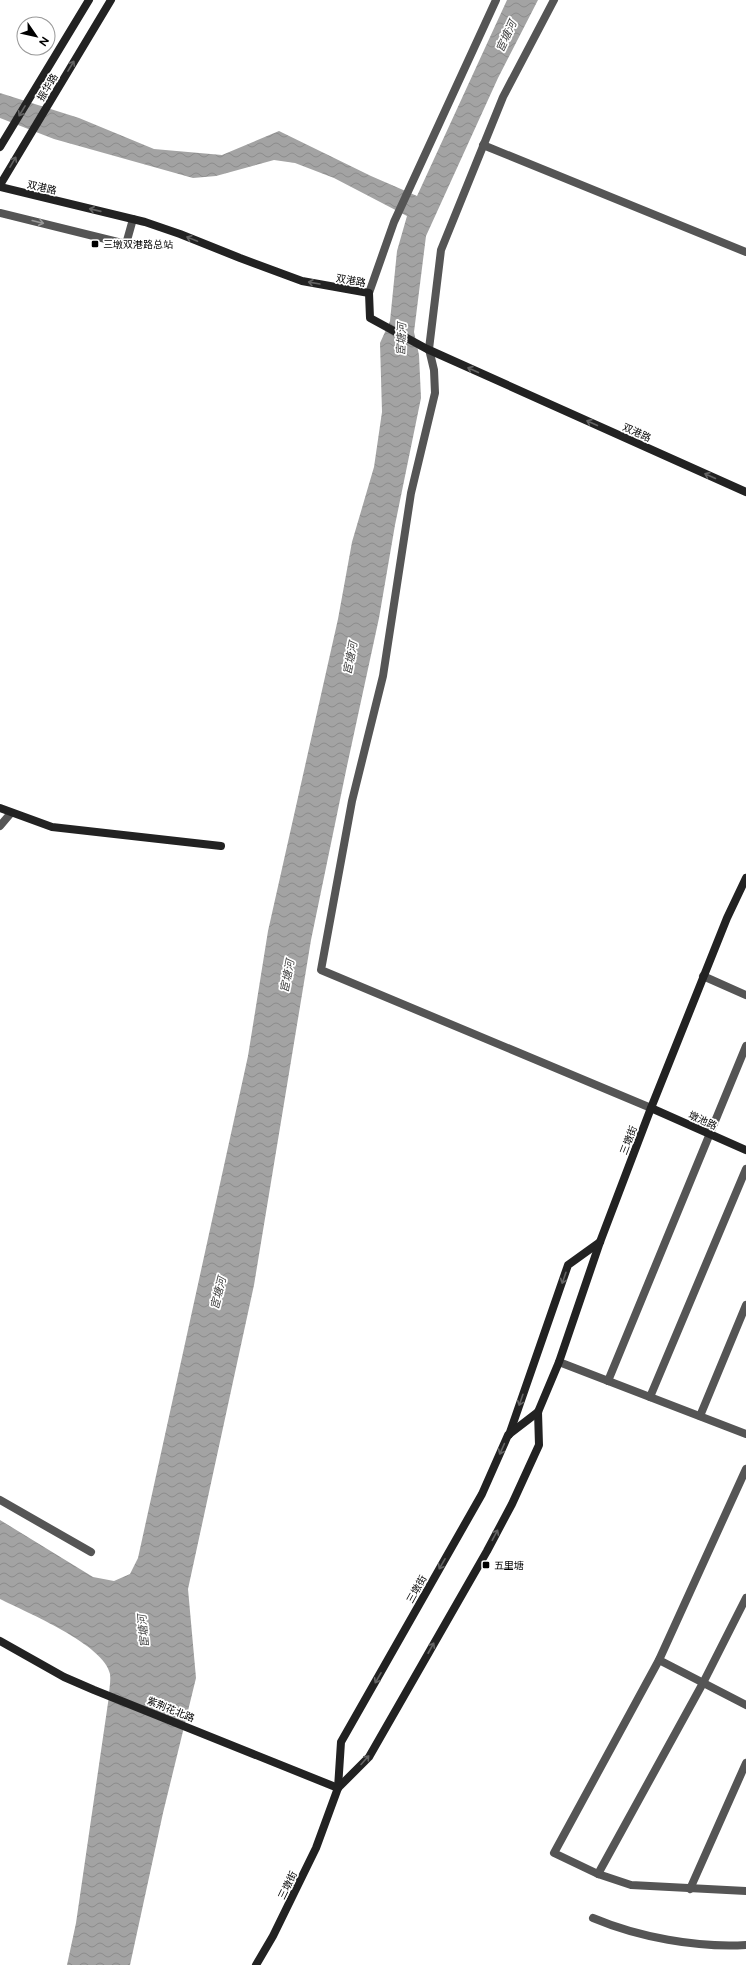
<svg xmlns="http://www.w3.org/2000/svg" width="746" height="1965" viewBox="0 0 746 1965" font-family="Figtree,'Noto Sans SC',sans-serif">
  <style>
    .water { fill: url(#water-waves) }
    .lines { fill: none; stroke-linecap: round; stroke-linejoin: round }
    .lane { stroke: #555; stroke-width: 8 }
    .street { stroke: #555; stroke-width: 8 }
    .secondary { stroke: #222; stroke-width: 8 }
    .oneway { stroke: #646464 }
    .oneway2 { stroke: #999 }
    .poi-dot { fill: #000; stroke: #fff; stroke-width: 1.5 }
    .labels { text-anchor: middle; stroke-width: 3.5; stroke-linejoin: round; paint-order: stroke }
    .street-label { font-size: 10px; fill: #000; stroke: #fff }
    .poi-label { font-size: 10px; fill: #000; stroke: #fff; text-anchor: start }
    .water-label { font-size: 11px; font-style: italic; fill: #444; stroke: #fff }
  </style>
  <defs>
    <pattern id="water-waves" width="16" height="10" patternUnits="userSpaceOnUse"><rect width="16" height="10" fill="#a3a3a3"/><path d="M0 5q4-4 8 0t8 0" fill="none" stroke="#8b8b8b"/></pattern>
  </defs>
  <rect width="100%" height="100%" fill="#fff"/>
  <!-- water -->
  <path class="water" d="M 507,0 L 538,0 L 498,78 L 426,236 L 414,332 L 419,355 L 421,398 L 395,525 L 379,618 L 347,766 L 311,940 L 254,1285 L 188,1589 L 196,1678 L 163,1813 L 130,1965 L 67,1965 L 76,1923 L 109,1696 C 109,1689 111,1681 110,1674 C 105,1645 26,1612 0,1599 L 0,1520 L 93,1577 L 114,1581 L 130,1574 L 138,1558 L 248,1056 L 268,931 L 338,619 L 352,542 L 374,467 L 382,412 L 380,343 L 390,321 L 397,251 L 407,216 L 334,178 L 295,163 L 274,160 L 216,176 L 193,178 L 54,139 L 0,118 L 0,93 L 79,118 L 154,149 L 222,155 L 279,131 L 371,176 L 417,196 Z"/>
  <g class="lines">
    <!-- lane -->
    <g class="lane">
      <path d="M 0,213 L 126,244 L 133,219"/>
      <path d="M 703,976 L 746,995"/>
      <path d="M 559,1362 L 746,1434"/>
      <path d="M 608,1381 L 746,1046"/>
      <path d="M 650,1397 L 746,1169"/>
      <path d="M 700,1416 L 746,1305"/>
      <path d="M 746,1469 L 659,1660 L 554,1853 L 598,1874 L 631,1885 L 746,1891"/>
      <path d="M 659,1660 L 746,1705"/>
      <path d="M 598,1874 L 703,1683 L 746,1598"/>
      <path d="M 690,1889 L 746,1763"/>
      <path d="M 593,1918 C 638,1937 697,1948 746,1945"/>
    </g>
    <!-- street -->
    <g class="street">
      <path d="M 554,0 L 503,97 L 441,250 L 429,349 L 434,370 L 435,393 L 411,493 L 383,676 L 352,801 L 321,970 L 651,1108"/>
      <path d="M 483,145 L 746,252"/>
      <path d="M 369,293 L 394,222 L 496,0"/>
      <path d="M 0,826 L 11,813"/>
      <path d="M 0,1500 L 91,1552"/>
    </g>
    <!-- secondary -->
    <g class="secondary">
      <path d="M 0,147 L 89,0"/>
      <path d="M 0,185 L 111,0"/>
      <path d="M 0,187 L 145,222 L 180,234 L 240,258 L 302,281 L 369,293 L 370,318 L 427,349 L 746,492"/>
      <path d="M 0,808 L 52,827 L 221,846"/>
      <path d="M 651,1108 L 746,1150"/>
      <path d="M 509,1435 L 568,1265 L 600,1242"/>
      <path d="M 0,1641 L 64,1677 L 94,1690 L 338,1788"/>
      <path d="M 338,1788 L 369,1757 L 487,1551 L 512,1504 L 539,1445 L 538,1412 L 559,1362 L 600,1242 L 651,1108 L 727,918 L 746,878"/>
      <path d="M 256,1965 L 273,1936 L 316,1848 L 338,1788 L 341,1742 L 482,1494 L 508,1435 L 538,1412"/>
    </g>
  </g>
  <!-- one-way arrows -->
  <defs><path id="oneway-shaft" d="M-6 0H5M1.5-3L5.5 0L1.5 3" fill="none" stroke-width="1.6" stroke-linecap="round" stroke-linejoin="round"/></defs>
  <g class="oneway">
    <use href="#oneway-shaft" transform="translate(71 66) rotate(-59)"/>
    <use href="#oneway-shaft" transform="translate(22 111) rotate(121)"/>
    <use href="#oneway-shaft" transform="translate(13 162) rotate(-60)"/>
    <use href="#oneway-shaft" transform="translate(95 210) rotate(-167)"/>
    <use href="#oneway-shaft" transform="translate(192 239) rotate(-158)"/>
    <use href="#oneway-shaft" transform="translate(314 283) rotate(-170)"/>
    <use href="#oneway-shaft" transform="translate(473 370) rotate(-156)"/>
    <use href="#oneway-shaft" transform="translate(592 423) rotate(-156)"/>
    <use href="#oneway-shaft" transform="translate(710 476) rotate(-156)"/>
    <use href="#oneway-shaft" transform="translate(564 1278) rotate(109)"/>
    <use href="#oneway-shaft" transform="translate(521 1400) rotate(109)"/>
    <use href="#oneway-shaft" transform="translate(502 1449) rotate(114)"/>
    <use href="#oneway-shaft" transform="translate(495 1535) rotate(-62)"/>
    <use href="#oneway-shaft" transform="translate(442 1564) rotate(120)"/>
    <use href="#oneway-shaft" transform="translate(431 1648) rotate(-61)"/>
    <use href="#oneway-shaft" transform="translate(378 1678) rotate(120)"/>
    <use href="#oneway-shaft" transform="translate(365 1760) rotate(-48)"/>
  </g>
  <use class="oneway2" href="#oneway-shaft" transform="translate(38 222) rotate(14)"/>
  <!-- markers -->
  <g class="poi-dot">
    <rect x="91" y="240" width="8" height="8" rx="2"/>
    <rect x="482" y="1561" width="8" height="8" rx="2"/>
  </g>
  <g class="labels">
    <!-- street labels -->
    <g class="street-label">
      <text transform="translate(47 87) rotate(-59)" y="4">振华路</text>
      <text transform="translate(42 187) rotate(13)" y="4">双港路</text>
      <text transform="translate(351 280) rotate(10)" y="4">双港路</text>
      <text transform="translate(637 432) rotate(24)" y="4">双港路</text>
      <text transform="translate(703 1120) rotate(24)" y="4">墩池路</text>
      <text transform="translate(628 1140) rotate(-69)" y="4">三墩街</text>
      <text transform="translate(416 1589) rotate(-61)" y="4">三墩街</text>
      <text transform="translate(171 1709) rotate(22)" y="4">紫荆花北路</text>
      <text transform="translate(287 1885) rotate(-64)" y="4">三墩街</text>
    </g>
    <!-- poi labels -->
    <g class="poi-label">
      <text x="103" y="248">三墩双港路总站</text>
      <text x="494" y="1569">五里塘</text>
    </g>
    <!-- water labels -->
    <g class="water-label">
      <text transform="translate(506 36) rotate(-65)" y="4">宦塘河</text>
      <text transform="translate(401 339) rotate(-88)" y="4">宦塘河</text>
      <text transform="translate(350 658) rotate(-79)" y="4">宦塘河</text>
      <text transform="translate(287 976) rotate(-79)" y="4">宦塘河</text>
      <text transform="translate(218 1293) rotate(-76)" y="4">宦塘河</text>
      <text transform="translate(143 1631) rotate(-95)" y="4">宦塘河</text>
    </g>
  </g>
  <!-- north arrow -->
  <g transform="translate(36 36) rotate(124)"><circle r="19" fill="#ffffff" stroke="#999999"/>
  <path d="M0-3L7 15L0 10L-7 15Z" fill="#000000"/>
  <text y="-6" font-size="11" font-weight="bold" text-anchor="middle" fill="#000000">N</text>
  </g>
</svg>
